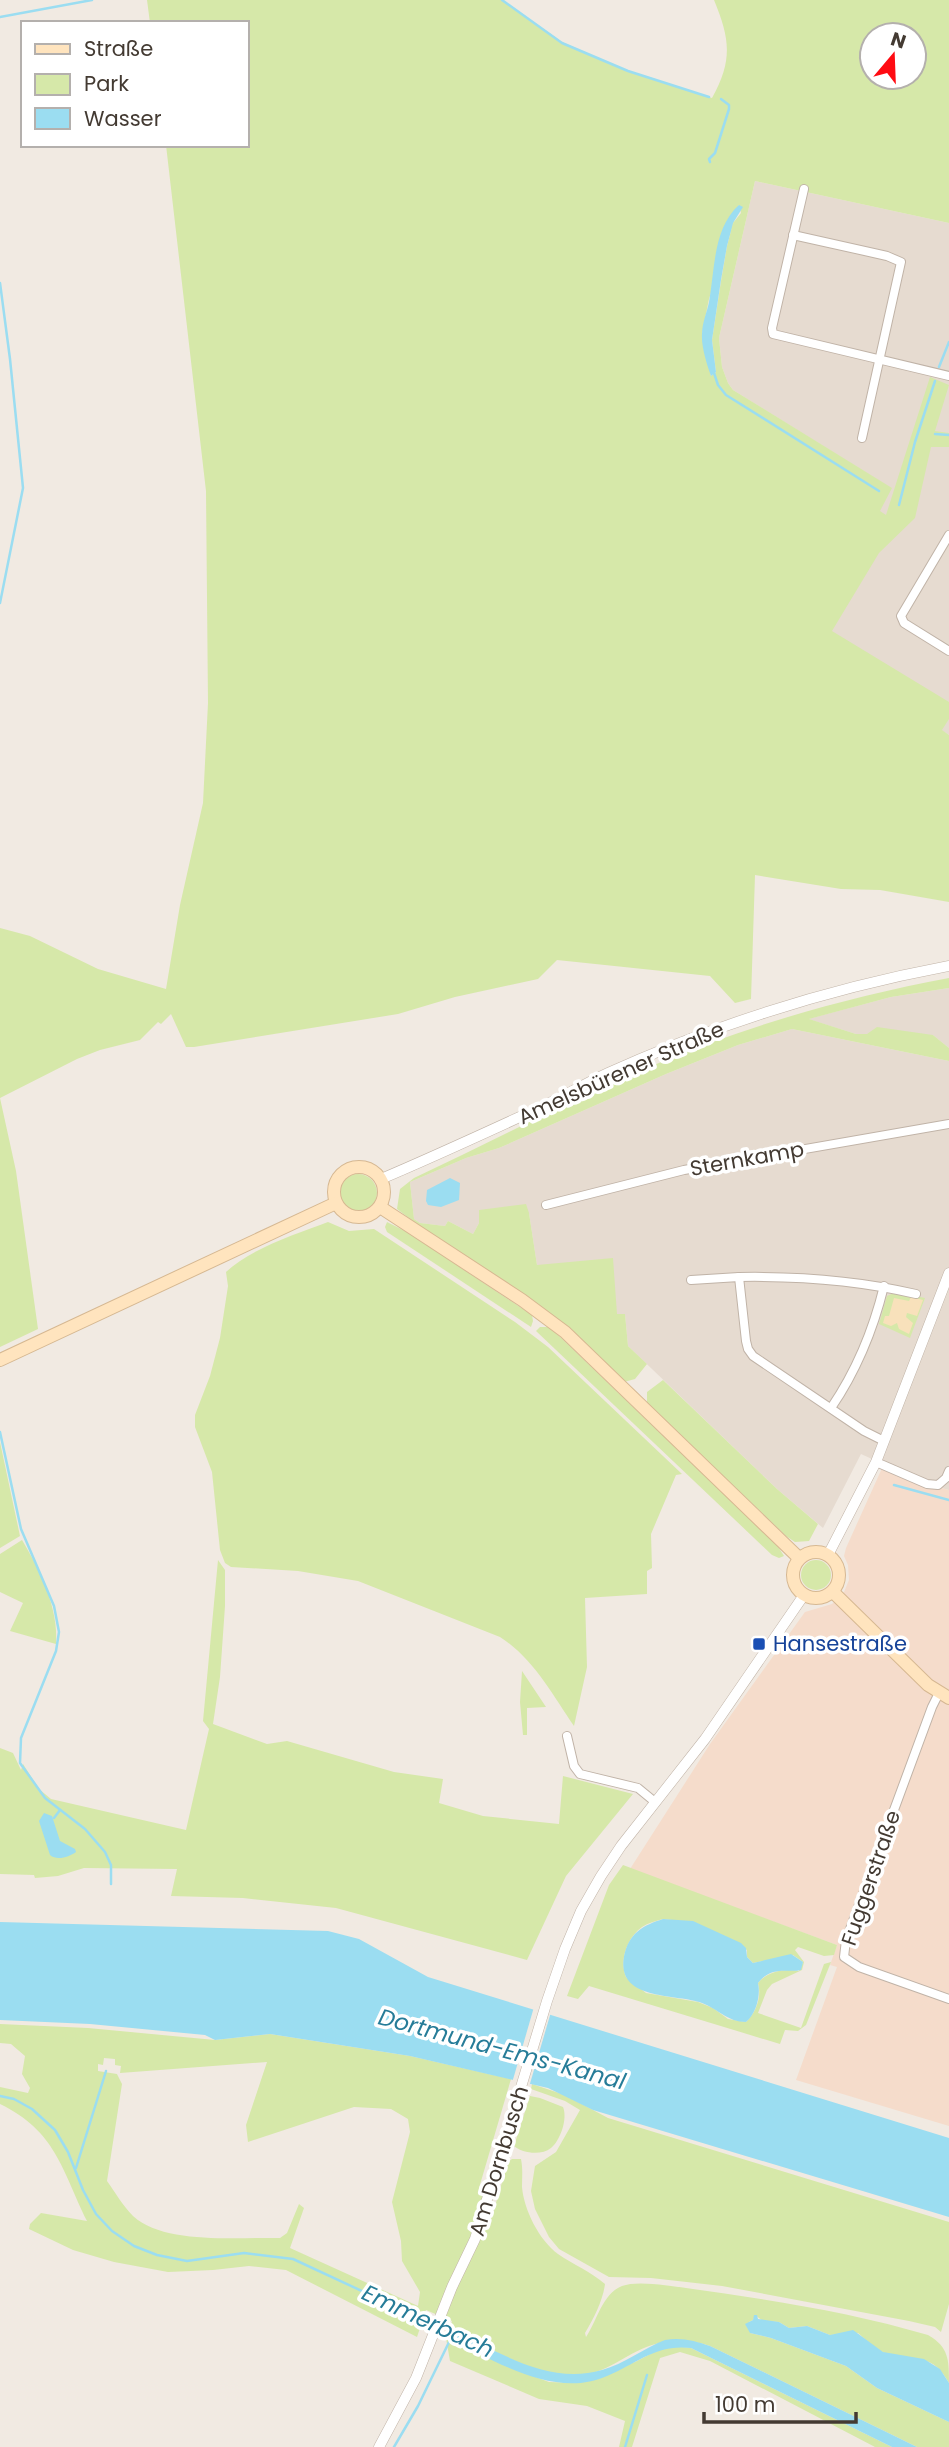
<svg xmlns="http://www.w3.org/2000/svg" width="949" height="2447" viewBox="0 0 949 2447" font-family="Poppins,sans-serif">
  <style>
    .residential { fill: #e6dbd0 }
    .commercial { fill: #f5dccb }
    .green { fill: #d6e8a9; fill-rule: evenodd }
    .sand { fill: #f8e1bb }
    .water { fill: #9bddf1 }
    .pier { fill: #f1eae2 }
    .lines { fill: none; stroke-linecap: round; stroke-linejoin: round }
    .stream { stroke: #9bddf1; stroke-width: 2.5 }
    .minor-casing { stroke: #c0b3a7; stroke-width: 10 }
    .tertiary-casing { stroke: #c0b3a7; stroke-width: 11 }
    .secondary-casing { stroke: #d6b892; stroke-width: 14 }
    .minor { stroke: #fff; stroke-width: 8 }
    .tertiary { stroke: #fff; stroke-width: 10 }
    .secondary { stroke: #ffe4be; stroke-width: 12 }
    .transit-dot { fill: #1a4fb4; stroke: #fff; stroke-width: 2.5 }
    .labels { text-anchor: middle; stroke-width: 7; stroke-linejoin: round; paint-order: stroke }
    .street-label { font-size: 21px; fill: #433a32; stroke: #fff }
    .transit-label { font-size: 21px; fill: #164399; stroke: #fff; text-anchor: start }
    .water-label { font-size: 23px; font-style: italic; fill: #267c98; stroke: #fff }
  </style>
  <rect width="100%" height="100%" fill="#f1eae2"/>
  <!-- residential -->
  <g class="residential">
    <path d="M 755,181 L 949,223 L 949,735 L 808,646 L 891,488 L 733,390 L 728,383 L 722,367 L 719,338 Z"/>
    <path d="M 949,988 L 949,1048 L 933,1035 L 856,1034 L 808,1019 L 891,997 Z"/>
    <path d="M 792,1029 L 949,1061 L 949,1490 L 927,1484 L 861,1454 L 823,1528 L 777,1489 L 628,1346 L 625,1314 L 617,1315 L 537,1265 L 529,1213 L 479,1223 L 473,1234 L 448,1221 L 445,1226 L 420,1223 L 414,1219 L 410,1182 L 466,1158 L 499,1148 L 666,1074 L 738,1045 Z"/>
  </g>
  <!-- commercial -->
  <path class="commercial" d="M 883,1466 L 927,1484 L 949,1490 L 949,2126 L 796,2080 L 837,1967 L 830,1965 L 837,1945 L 630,1869 L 710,1744 L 805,1612 L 832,1604 L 844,1592 L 849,1580 L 848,1565 L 844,1556 L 846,1548 Z"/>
  <!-- green -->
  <g class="green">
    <path d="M 147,0 L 502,0 L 562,42 L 628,71 L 712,98 C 733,60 730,39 714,0 L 949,0 L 949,223 L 755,181 L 719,338 L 722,367 L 728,383 L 733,390 L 892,488 L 880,511 L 886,515 L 930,377 L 949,385 L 935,431 L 949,433 L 949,447 L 931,447 L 915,518 L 879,553 L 832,631 L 949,702 L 949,719 L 942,730 L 949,735 L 949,902 L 880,890 L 841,889 L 755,875 L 751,999 L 735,1003 L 710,976 L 557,960 L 538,979 L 455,997 L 398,1014 L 194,1047 L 186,1047 L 171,1014 L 161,1024 L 158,1022 L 140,1040 L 100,1050 L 77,1059 L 0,1098 L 16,1171 L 38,1329 L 0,1347 L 0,928 L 30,936 L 98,969 L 166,989 L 180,905 L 203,803 L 208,703 L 206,491 L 166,145 L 247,145 L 247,23 L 150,23 ZM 872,35 L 914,35 L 914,77 L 872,77 ZM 739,205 L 741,213 L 733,223 L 727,246 L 721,281 L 712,340 L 716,372 L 711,376 L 702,334 L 709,299 Z"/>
    <path d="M 949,978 L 949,988 L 891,997 L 809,1019 L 856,1034 L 867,1034 L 877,1027 L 933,1035 L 949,1048 L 949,1061 L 792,1029 L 738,1045 L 666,1074 L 499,1148 L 466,1158 L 410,1182 L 414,1219 L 420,1223 L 445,1226 L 448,1221 L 473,1234 L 479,1223 L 479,1210 L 526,1204 L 529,1213 L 537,1265 L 613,1258 L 617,1314 L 625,1314 L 628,1346 L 647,1364 L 635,1379 L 624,1382 L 397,1209 L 400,1189 L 414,1178 C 494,1140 573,1099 654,1065 C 749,1025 848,997 949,978 Z"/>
    <circle cx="358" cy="1193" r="19"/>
    <path d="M 328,1222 L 349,1231 L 374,1229 L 515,1322 L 548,1347 L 682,1474 L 676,1475 L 651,1534 L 652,1568 L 647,1571 L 647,1594 L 585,1598 L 587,1667 L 574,1726 C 552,1694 533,1658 500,1637 L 358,1581 L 298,1571 L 231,1567 L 225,1563 L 220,1550 L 212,1472 L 195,1427 L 195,1415 L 210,1376 L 220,1338 L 228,1286 L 226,1272 C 250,1249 296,1234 328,1222 Z"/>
    <path d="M 387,1222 L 407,1232 L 532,1315 L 533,1321 L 531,1327 L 387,1232 L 385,1227 Z"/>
    <path d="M 896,1292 L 925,1298 L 910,1338 L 879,1324 L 887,1296 Z"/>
    <path d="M 540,1327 L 548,1327 L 554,1331 L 756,1525 L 777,1545 L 784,1556 L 779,1558 L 772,1555 L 536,1331 Z"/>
    <path d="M 663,1380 L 777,1489 L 818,1524 L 809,1541 L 795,1542 L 786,1536 L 647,1403 L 647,1392 Z"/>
    <path d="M 0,1442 L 20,1536 L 0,1548 Z"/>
    <path d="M 22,1540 C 40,1570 59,1609 56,1644 L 10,1631 L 23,1603 L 0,1592 L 0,1554 Z"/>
    <circle cx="816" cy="1575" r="15"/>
    <path d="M 218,1560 L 225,1570 L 225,1606 L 220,1677 L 213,1724 L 267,1744 L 287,1741 L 394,1772 L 443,1779 L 439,1803 L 483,1816 L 559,1824 L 563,1776 L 633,1794 L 566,1876 L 527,1960 L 336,1908 L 243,1898 L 171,1896 L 177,1869 L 84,1868 L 58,1876 L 35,1878 L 34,1875 L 0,1874 L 0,1748 L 13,1753 L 21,1770 L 23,1764 L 39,1789 L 51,1799 L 186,1830 L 209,1729 L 203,1721 Z"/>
    <path d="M 522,1671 L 546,1707 L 527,1708 L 527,1735 L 523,1735 L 520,1702 Z"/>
    <path d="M 623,1865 L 837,1945 L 834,1955 L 824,1956 L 798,1947 L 795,1950 L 804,1962 L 802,1970 L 772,1984 L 767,1990 L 758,2013 L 801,2028 L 824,1964 L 831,1962 L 806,2025 L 798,2031 L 785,2030 L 780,2044 L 589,1986 L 578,1999 L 567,1996 L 609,1885 ZM 663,1919 L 681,1921 L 747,1950 L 747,1957 L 753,1963 L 793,1955 L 803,1962 L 799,1971 C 784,1968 768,1971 758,1983 C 762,1996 756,2013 746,2022 L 728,2019 L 713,2008 L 698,2002 L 646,1993 L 626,1977 C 619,1960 627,1938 642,1927 C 648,1923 656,1921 663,1919 Z"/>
    <path d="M 0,2024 L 88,2028 L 215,2040 L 270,2034 L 410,2056 L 511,2079 L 479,2188 L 493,2213 L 508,2162 L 512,2159 L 521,2159 C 523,2169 522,2177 522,2187 C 524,2210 539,2240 558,2254 C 574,2265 590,2271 605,2284 C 603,2300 594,2318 585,2333 L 586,2337 C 597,2321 602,2294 622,2286 C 637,2280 670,2286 686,2288 C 766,2299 851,2312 928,2335 C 949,2347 949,2360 949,2383 C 933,2354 919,2361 891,2355 C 878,2352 867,2341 858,2333 L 830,2335 L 807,2326 L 789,2328 L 779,2322 L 763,2321 L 755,2315 L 753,2320 L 749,2322 L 750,2333 L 771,2338 L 846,2366 L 877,2388 L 949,2422 L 949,2447 L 917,2447 L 710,2346 C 693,2340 670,2339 652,2345 C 625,2354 606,2374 577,2376 C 536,2378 486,2346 450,2328 L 452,2321 L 426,2310 L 417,2337 L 286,2270 L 249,2266 L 213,2270 L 168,2272 L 114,2262 L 73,2250 L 29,2229 L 30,2224 L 41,2213 L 87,2221 C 62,2170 56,2131 0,2104 L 0,2087 L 28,2093 L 30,2088 L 22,2074 L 25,2056 L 11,2044 L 0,2043 ZM 104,2058 L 115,2059 L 115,2065 L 121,2066 L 120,2073 L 267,2062 L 246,2125 L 248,2142 L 354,2107 L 391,2109 L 408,2119 L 410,2132 L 392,2202 L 401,2241 L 402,2261 L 420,2292 L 418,2306 L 290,2248 L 304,2208 L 299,2204 L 287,2233 L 280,2238 C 239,2237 164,2245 133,2216 C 123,2206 115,2192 107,2181 L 122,2084 L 117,2074 L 98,2071 L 98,2064 L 103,2065 Z"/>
    <path d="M 532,2084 L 565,2095 L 608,2118 L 949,2222 L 949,2304 L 941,2332 L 935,2327 L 909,2321 L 722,2286 L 651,2278 L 609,2277 L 559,2249 L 549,2237 L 535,2209 L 531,2191 L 535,2166 L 556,2152 L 580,2110 L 565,2101 L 531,2089 Z"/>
    <path d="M 530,2096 L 540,2098 L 563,2107 C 568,2119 560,2141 551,2148 C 541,2156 522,2153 514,2146 Z"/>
    <path d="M 446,2338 L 520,2371 L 549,2382 L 576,2383 L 635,2362 L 660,2349 L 673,2346 L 691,2348 L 892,2447 L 875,2447 L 710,2361 L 680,2352 L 660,2358 L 632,2447 L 619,2447 L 625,2421 L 587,2406 L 539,2399 L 450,2361 Z"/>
  </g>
  <!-- sand -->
  <path class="sand" d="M 911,1297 L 923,1300 L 917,1316 L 907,1313 L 906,1317 L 913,1323 L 909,1334 L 899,1329 L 897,1323 L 891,1326 L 883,1323 L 885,1316 L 889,1316 L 894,1298 L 909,1301 Z"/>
  <!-- water -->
  <g class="water">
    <path d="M 739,205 L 743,207 L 733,223 L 727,246 L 721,280 L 712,340 L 716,372 L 711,376 C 707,365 701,346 702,334 C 702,323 707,312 709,302 C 715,269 713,228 739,205 Z"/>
    <path d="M 450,1178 L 460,1183 L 459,1200 L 441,1207 L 428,1205 L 426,1201 L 427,1190 Z"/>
    <path d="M 44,1813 L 52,1816 L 60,1841 L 75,1849 L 76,1852 C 69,1857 57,1861 50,1855 L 39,1821 Z"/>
    <path d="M 663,1919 L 693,1921 L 741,1943 L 746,1948 L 747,1957 L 753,1963 L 791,1954 L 803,1962 L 801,1970 C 787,1973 772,1965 758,1983 C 761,1995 756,2014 746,2022 C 728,2022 718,2009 702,2003 C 675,1993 612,2002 625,1952 C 631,1932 644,1925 663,1919 Z"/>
    <path d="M 0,1922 L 328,1931 L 359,1939 L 428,1977 L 949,2138 L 949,2217 L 593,2110 L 548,2088 L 410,2056 L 270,2034 L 215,2040 L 205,2035 L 90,2024 L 0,2020 Z"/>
    <path d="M 754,2315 L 757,2315 L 758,2319 L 779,2322 L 789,2328 L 807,2326 L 830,2335 L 853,2330 L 883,2352 L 924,2359 L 940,2369 L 949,2383 L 949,2422 L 877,2388 L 846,2366 L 771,2338 L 750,2333 L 745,2324 L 753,2320 Z"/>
    <path d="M 450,2328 C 497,2351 548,2386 602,2370 C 624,2364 644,2348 665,2340 C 681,2337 696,2341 710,2346 L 917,2447 L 892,2447 L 691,2348 C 656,2344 638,2363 607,2376 C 554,2400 493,2359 446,2338 Z"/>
  </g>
  <!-- pier -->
  <path class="pier" d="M 534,2007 L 551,2012 L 529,2087 L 512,2083 Z"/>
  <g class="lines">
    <!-- stream -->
    <g class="stream">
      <path d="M 502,0 L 562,43 L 628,71 L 709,97"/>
      <path d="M 0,17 L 92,0"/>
      <path d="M 710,162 L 709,159 L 715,153 L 729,109 L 729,105 L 721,99"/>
      <path d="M 0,283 L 10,359 L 23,488 L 0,603"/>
      <path d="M 939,367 L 949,342"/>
      <path d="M 714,373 L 718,385 L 726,395 L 879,491"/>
      <path d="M 935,434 L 949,435"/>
      <path d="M 899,505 L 915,442 L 935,381"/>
      <path d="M 0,1432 L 21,1529 L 54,1606 L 59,1632 L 56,1651 L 21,1738 L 20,1763 L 45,1798 L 85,1829 L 105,1852 L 111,1865 L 111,1884"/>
      <path d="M 894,1485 L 949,1500"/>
      <path d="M 54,1818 L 60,1810"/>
      <path d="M 0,2096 L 14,2099 L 32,2109 L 55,2130 L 68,2152 L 83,2190 L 96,2214 L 112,2231 L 134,2246 L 157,2255 L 187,2261 L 244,2253 L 293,2259 L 435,2325"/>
      <path d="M 76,2168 L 106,2071"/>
      <path d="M 394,2447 L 418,2406 L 451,2338"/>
      <path d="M 625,2447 L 647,2375"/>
    </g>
    <defs>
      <g id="minor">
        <path d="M 804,189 L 772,328 L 773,334 L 949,376"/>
        <path d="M 793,235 L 887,256 L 901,262 L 862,438"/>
        <path d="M 949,535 L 901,616 L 904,623 L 949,651"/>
        <path d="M 546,1205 L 684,1170 L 949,1124"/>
        <path d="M 739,1277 C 799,1276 857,1280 916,1294"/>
        <path d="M 691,1280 L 739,1277 L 746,1341 L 748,1349 L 753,1356 L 864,1431 L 884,1441"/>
        <path d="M 831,1408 C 857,1370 873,1331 884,1286"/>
        <path d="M 876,1462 L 927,1484 L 938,1485 L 946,1478 L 949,1471"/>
        <path d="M 939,1693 L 932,1707 L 846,1940 L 844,1957 L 859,1967 L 949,1999"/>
        <path d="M 567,1736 L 574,1766 L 580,1774 L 638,1788 L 655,1802"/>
      </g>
      <g id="tertiary">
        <path d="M 381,1179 C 433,1157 485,1133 537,1109 C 561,1098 584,1084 608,1073 C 717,1024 832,988 949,966"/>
        <path d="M 828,1555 L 876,1462 L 949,1273"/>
        <path d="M 379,2447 L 416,2378 L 452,2287 L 475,2239 L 547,2001 L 565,1949 L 581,1911 L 601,1876 L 621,1846 L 705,1739 L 804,1595"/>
      </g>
      <g id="secondary">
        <circle cx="359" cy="1192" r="25"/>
        <path d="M 380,1207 L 522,1300 L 565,1332 L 799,1558"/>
        <path d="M 0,1360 L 336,1203"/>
        <circle cx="816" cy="1575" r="23"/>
        <path d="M 833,1592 L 928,1685 L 949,1698"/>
      </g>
    </defs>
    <!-- minor casing -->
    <use href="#minor" class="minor-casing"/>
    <!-- tertiary casing -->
    <use href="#tertiary" class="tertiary-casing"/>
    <!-- secondary casing -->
    <use href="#secondary" class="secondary-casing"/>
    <!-- minor -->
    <use href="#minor" class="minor"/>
    <!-- tertiary -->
    <use href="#tertiary" class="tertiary"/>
    <!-- secondary -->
    <use href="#secondary" class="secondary"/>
  </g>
  <!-- markers -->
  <rect class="transit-dot" x="752" y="1637" width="14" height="14" rx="3.5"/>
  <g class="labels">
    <!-- street labels -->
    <g class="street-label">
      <text transform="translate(621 1073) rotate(-24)" y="7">Amelsbürener Straße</text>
      <text transform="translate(747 1159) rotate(-10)" y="7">Sternkamp</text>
      <text transform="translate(871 1878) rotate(-71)" y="7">Fuggerstraße</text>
      <text transform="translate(499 2161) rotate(-73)" y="7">Am Dornbusch</text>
    </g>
    <!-- transit labels -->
    <g class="transit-label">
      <text x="773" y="1651">Hansestraße</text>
    </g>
    <!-- water labels -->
    <g class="water-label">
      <text transform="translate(502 2049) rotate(15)" y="8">Dortmund-Ems-Kanal</text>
      <text transform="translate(428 2321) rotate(25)" y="8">Emmerbach</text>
    </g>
  </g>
  <!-- legend -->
  <rect x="21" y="21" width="228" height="126" fill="#ffffff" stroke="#b4b0ad" stroke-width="2"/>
  <rect x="35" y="44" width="35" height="10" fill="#ffe4be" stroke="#b4b0ad" stroke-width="2"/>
  <text x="84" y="56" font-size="21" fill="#433a32">Straße</text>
  <rect x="35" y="74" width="35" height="21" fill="#d6e8a9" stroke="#b4b0ad" stroke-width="2"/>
  <text x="84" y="91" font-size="21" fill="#433a32">Park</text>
  <rect x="35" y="108" width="35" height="21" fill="#9bddf1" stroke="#b4b0ad" stroke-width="2"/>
  <text x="84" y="126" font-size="21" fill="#433a32">Wasser</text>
  <!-- north arrow -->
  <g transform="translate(893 56) rotate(19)"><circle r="33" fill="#ffffff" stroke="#b4b0ad" stroke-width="2"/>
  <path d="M0-5L12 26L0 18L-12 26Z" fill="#ff0b12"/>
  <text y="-10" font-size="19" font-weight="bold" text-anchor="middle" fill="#433a32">N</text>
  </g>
  <!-- scale -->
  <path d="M704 2412v10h152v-10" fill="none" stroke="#433a32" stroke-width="3.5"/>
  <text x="715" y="2412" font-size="21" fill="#433a32" stroke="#ffffff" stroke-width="5" paint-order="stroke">100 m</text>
</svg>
